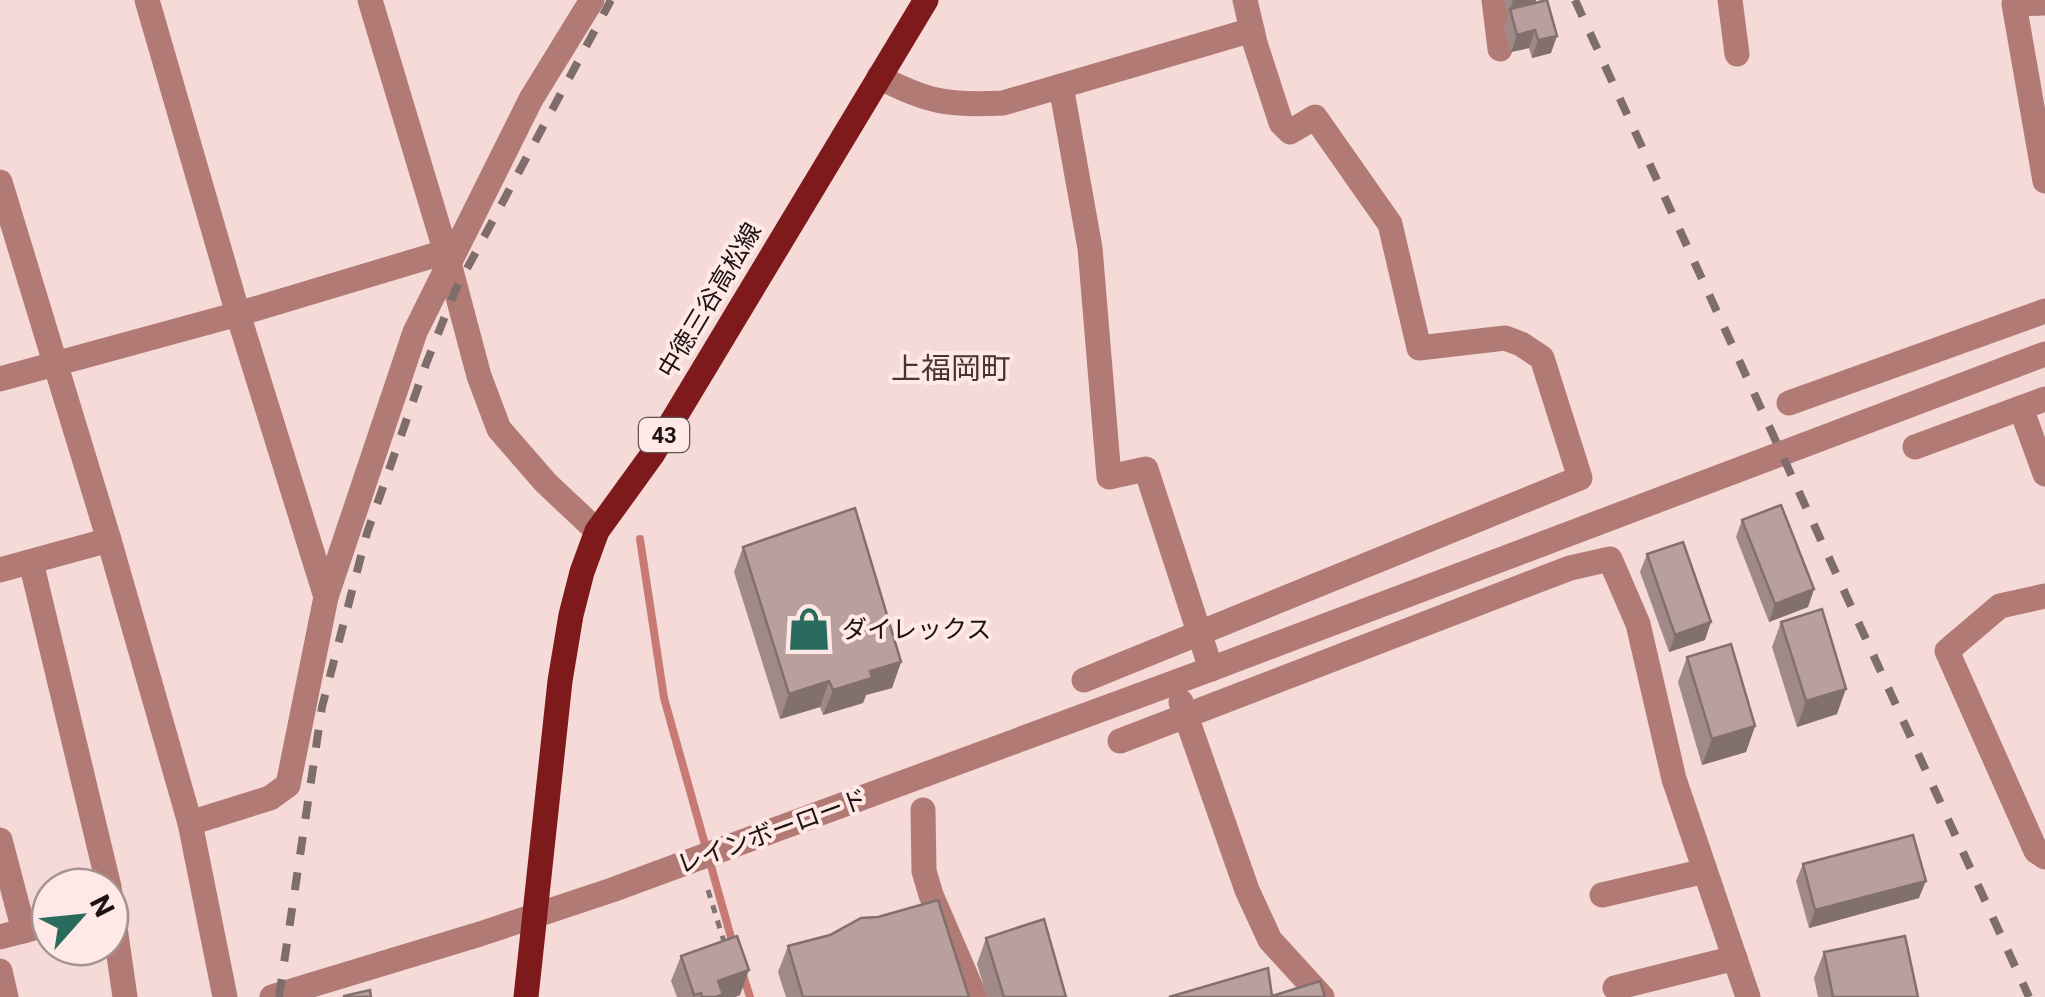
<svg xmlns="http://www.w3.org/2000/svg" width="2045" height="997" font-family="Roboto,'Noto Sans JP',sans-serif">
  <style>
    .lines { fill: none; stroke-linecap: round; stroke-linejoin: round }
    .stream { stroke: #c87973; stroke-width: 8 }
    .path { stroke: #847371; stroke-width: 5; stroke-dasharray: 8 8; stroke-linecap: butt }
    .minor { stroke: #b27a75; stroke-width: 25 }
    .major { stroke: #7e191c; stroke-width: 25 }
    .rail { stroke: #7e6d6b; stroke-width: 8; stroke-dasharray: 18 18; stroke-linecap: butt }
    .wall { fill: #9f8a87 }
    .shaded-wall { fill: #82706e }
    .building { fill: #b9a09d; stroke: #82706e; stroke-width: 2.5 }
    .labels { text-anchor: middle; stroke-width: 8; stroke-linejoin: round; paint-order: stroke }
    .shield { fill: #ffe9e6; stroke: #5f5251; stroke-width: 2.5 }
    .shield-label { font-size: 22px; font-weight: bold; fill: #1b1211 }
    .street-label { font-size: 25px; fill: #1b1211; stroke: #ffe9e6 }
    .poi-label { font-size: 25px; fill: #1b1211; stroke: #ffe9e6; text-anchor: start }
    .quarter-label { font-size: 30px; fill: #493433; stroke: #ffe9e6 }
  </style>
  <rect width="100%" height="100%" fill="#f5dad7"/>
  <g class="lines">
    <g class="stream">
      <polyline points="640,539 664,698 734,948"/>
      <polyline points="743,975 750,997"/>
    </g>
    <polyline class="path" points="708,890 725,945"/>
    <g class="minor">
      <polyline points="147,0 238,314 326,597"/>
      <polyline points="370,0 449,263 479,376 499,429 546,483 597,531"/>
      <polyline points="1494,0 1500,49"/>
      <polyline points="1730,0 1737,54"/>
      <polyline points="2045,3 2014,4 2045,181"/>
      <path d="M879,77C927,102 949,106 1003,103L1252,30"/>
      <polyline points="1061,86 1090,248 1109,477 1146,469 1211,669"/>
      <polyline points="0,182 109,540 190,823 225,997"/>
      <polyline points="0,379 238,314 445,252"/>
      <polyline points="1789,403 2045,311"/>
      <polyline points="2021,408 2045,474"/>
      <polyline points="1915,447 2045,399"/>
      <polyline points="31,562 109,887"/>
      <polyline points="0,570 109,540"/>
      <polyline points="2045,596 2000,606 1947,651 2036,851 2045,857"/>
      <polyline points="1084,680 1580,478 1542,358 1521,344 1505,338 1419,348 1390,224 1315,117 1290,132 1281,123 1255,43 1245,0"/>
      <polyline points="1181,702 1247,890 1270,940 1322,997"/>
      <polyline points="1120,741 1570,568 1610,559 1638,624 1674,779 1748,997"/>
      <polyline points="923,810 924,871 931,895 975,997"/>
      <polyline points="190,823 270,798 288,785 326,597 415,332 531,99 592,0"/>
      <polyline points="0,840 24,931"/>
      <polyline points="110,893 125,997"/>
      <polyline points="1602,895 1705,871"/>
      <polyline points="0,937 50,924"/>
      <polyline points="0,971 6,997"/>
      <polyline points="1615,988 1735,958"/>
      <polyline points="272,997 480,934 612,890 1211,669 2045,354"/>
    </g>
    <polyline class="major" points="526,997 560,681 571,615 582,572 597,531 652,455 926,0"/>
    <g class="rail">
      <polyline points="1575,0 2029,997"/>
      <polyline points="279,997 322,707 367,533 426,364 455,291 611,0"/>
    </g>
  </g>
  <g class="wall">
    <polygon points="1504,0 1536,0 1535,3 1551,53 1532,58 1529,48 1511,52 1504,27 1508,16"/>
    <polygon points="1742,520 1814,589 1808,607 1769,622 1736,537"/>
    <polygon points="743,547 901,662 892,688 866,695 863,703 823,715 820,707 780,719 734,572"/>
    <polygon points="1647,554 1705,640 1669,652 1640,572"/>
    <polygon points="1781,622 1837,714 1797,727 1772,647"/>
    <polygon points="1687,657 1755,726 1746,752 1702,765 1678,682"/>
    <polygon points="1803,864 1919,898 1809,928 1796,881"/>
    <polygon points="986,938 1066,997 987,997 977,964"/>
    <polygon points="788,946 969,997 786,997 778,972"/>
    <polygon points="1824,952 1918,997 1818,997 1814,978"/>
    <polygon points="681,956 740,995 735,997 677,997 671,981"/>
  </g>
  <g class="shaded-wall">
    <polygon points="1513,0 1536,0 1533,9 1510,9 1508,16"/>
    <polygon points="1535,30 1529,48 1511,52 1517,35"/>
    <polygon points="1557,36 1551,53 1532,58 1538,40"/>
    <polygon points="1814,589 1808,607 1769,622 1775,604"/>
    <polygon points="1711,622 1705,640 1669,652 1675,635"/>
    <polygon points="901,662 892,688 866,695 863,703 823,715 833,690 870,671"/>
    <polygon points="829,681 820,707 780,719 789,694"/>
    <polygon points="1846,689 1837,714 1797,727 1806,701"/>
    <polygon points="1755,726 1746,752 1702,765 1712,739"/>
    <polygon points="1926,881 1919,898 1809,928 1815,910"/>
    <polygon points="749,970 740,995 735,997 712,997 718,981"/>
  </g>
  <g class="building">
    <polygon points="1547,0 1557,36 1538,40 1535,30 1517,35 1510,9"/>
    <polygon points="1781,505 1814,589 1775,604 1742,520"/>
    <polygon points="855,508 901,662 870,671 872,678 833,690 829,681 789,694 743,547"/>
    <polygon points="1683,542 1711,622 1675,635 1647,554"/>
    <polygon points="1822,609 1846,689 1806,701 1781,622"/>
    <polygon points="1731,644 1755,726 1712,739 1687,657"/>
    <polygon points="1913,835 1926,881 1815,910 1803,864"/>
    <polygon points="938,900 969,997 803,997 788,946 830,935 861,918 878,917"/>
    <polygon points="1044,919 1066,997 1004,997 986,938"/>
    <polygon points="737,936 749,970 718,981 723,994 716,997 702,997 701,993 694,995 681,956"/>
    <polygon points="1905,936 1918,997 1833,997 1824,952"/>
    <polygon points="1268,968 1272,996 1320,981 1325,997 1169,997"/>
    <polygon points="370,990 371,997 344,997 344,996"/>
  </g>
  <defs>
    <g id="shop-bare" transform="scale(3.45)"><path d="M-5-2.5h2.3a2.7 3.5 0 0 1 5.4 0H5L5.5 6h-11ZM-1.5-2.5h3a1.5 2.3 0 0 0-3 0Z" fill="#296b5c" stroke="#ffe9e6" stroke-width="2.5" paint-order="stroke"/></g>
  </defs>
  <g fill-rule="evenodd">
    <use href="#shop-bare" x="809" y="629"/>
  </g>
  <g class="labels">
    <rect class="shield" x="639" y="418" width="50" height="34" rx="8"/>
    <g class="shield-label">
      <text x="664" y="443">43</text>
    </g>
    <g class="street-label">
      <text transform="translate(709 300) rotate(-59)" y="9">中徳三谷高松線</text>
      <text transform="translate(772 831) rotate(-20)" y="9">レインボーロード</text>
    </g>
    <g class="poi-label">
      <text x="842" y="638">ダイレックス</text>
    </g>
    <g class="quarter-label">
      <text x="951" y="379">上福岡町</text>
    </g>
  </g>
  <g transform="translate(80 917) rotate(63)"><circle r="48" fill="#ffe9e6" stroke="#a49391" stroke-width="2.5"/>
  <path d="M0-8L18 38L0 25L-18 38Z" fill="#296b5c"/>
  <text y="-15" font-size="28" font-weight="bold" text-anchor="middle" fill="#1b1211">N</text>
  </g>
</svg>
